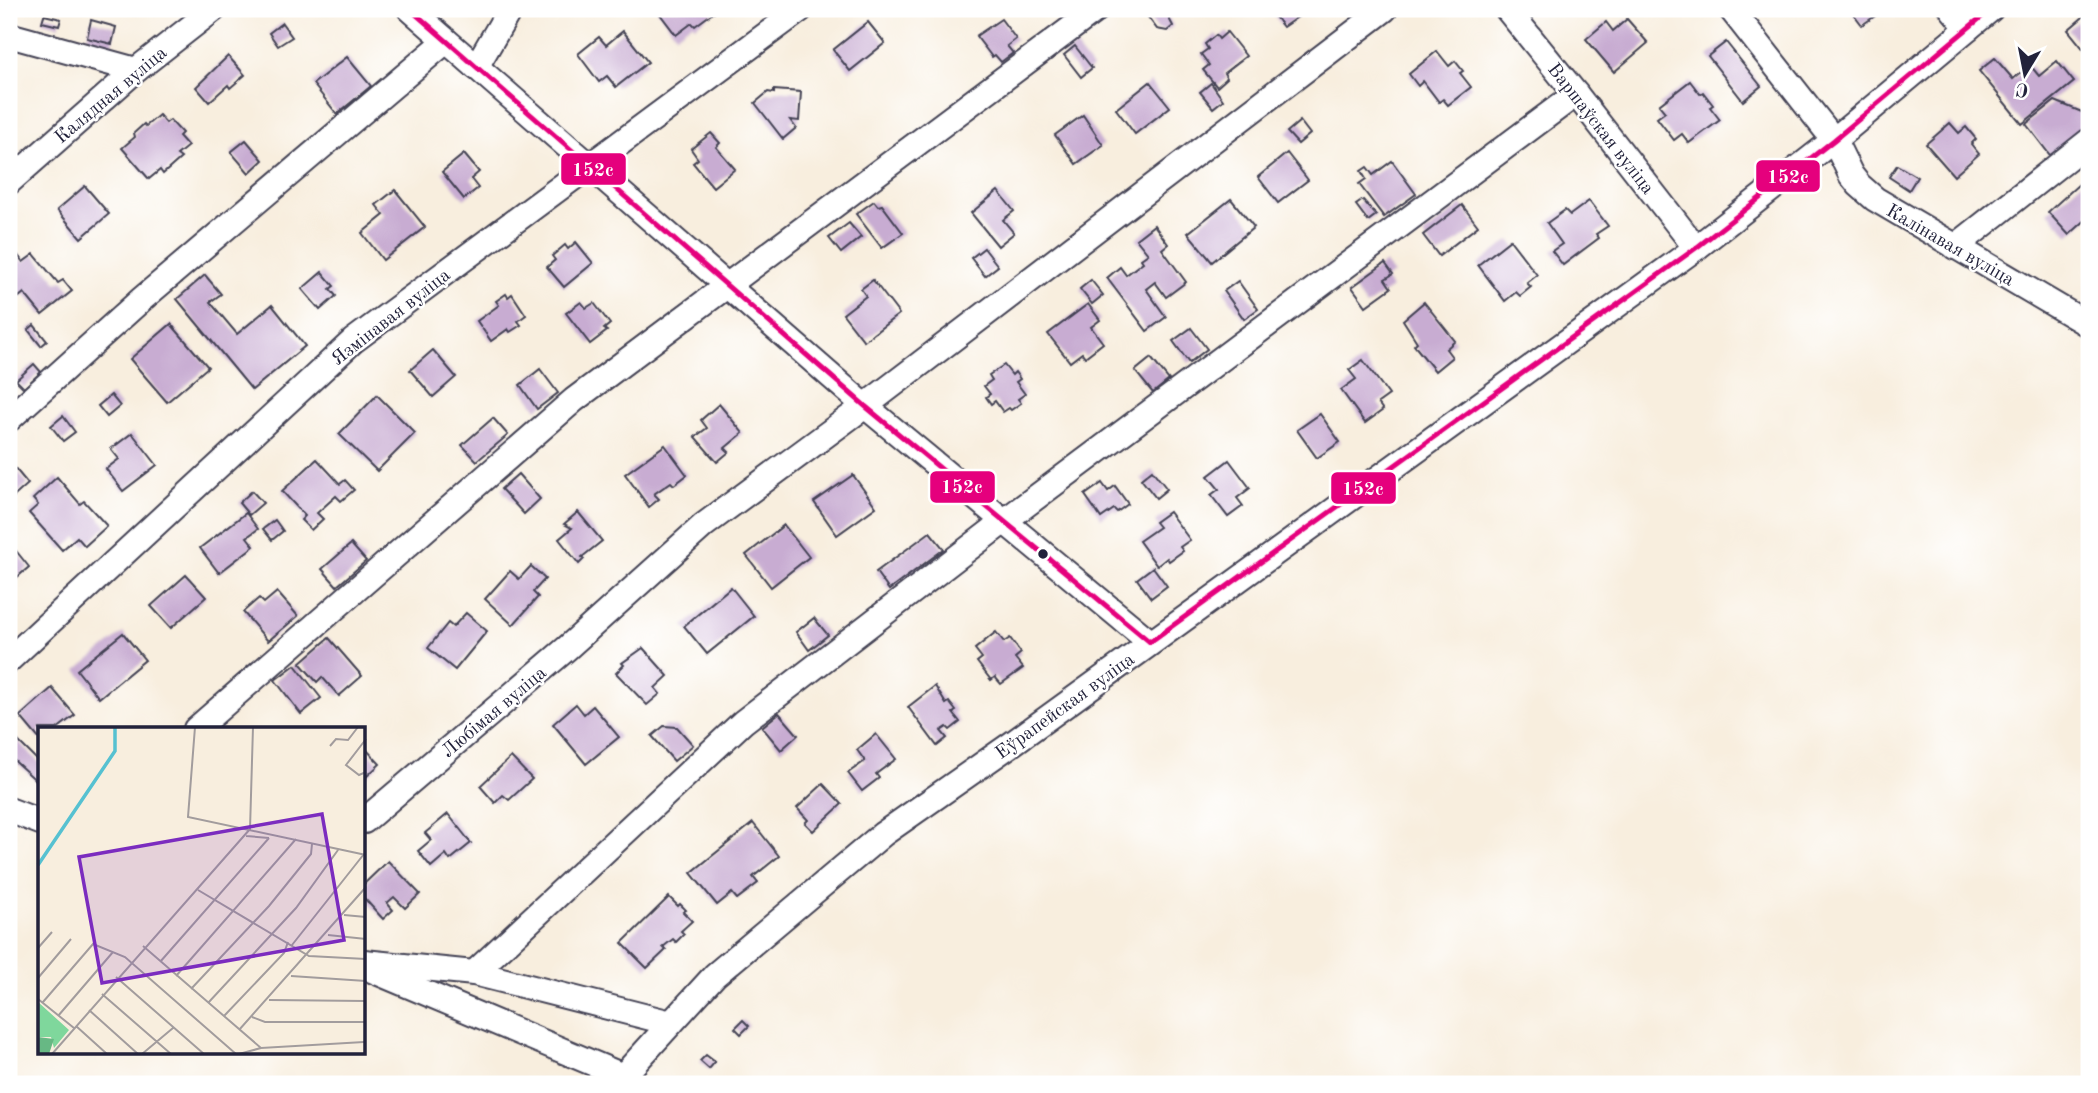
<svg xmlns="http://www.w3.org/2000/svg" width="2098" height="1093" font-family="'Old Standard TT',serif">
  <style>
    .building { fill: #c8acd2 }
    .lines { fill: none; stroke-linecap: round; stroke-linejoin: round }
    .minor-casing { stroke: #424153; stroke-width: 28 }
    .minor { stroke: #fff; stroke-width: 24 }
    .bus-1-casing { stroke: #fff; stroke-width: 10 }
    .bus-1 { stroke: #e5007d; stroke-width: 5 }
    .bus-dot { fill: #22223b; stroke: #fff; stroke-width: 2.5 }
    .labels { text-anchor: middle; stroke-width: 5; stroke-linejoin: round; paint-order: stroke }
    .street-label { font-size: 19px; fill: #22223b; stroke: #fff }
    .inset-river { fill: none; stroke: #56c1d1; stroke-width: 3.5 }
    .inset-road { fill: none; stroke: #a29c9d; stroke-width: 2 }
    .view { fill: #7b2cbf; fill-opacity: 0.15; stroke: #7b2cbf; stroke-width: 3.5 }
    .inset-edge { fill: none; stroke: #22223b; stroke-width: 3.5 }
    .line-badge { stroke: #fff; stroke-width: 2.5 }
    .badge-label { font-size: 19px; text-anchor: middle; font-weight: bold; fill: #fff }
  </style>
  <rect width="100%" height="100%" fill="#fff"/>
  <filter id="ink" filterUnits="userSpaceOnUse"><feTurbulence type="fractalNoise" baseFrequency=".0143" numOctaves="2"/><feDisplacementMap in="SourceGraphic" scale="14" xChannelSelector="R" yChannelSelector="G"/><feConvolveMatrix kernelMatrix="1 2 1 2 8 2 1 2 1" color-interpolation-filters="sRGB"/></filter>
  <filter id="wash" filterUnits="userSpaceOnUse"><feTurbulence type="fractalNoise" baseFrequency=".00686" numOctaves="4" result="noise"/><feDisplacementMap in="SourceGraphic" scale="28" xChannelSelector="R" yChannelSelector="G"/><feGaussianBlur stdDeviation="1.57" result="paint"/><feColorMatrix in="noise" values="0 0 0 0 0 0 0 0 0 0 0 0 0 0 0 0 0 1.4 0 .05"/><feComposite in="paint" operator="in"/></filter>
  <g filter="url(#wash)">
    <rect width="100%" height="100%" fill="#f8eede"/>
    <g id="blocks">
      <g class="building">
        <polygon points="659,9 718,9 695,26 692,23 676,35 657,10"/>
        <polygon points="1142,9 1164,9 1173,26 1167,31 1157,29"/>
        <polygon points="1269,9 1294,9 1299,16 1283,27"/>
        <polygon points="1850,9 1870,9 1875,16 1862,25"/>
        <polygon points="2089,12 2089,56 2068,30"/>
        <polygon points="44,15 61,19 59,26 42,22"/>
        <polygon points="1001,19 1016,39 1007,46 1013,53 1001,62 995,55 992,57 976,36"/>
        <polygon points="1627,19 1648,43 1614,72 1586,39 1606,22 1613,31"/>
        <polygon points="91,20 116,27 112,44 87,38"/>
        <polygon points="868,22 885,43 850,71 833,50"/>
        <polygon points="282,23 292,37 278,46 269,33"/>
        <polygon points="623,31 648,62 616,87 607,76 599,82 578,54 599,37 606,45"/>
        <polygon points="1227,32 1246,56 1224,73 1227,78 1217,87 1203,70 1209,65 1201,54 1208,49 1205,44 1216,35 1219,39"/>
        <polygon points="1726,42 1761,86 1743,101 1708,56"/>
        <polygon points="1075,46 1092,68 1081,77 1064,55"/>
        <polygon points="1437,51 1449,66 1455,61 1463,71 1460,73 1471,87 1448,105 1443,99 1439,102 1423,81 1418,86 1409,74"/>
        <polygon points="228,56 245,75 230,88 228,85 209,102 196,87"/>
        <polygon points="347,57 371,86 337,114 313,84"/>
        <polygon points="1995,58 2013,79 2030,65 2039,76 2057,61 2074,82 2022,124 1979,71"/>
        <polygon points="1690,81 1700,94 1703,92 1713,105 1710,107 1720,120 1689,143 1682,134 1674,140 1657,118 1665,112 1659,105"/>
        <polygon points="1150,82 1170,107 1135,134 1116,109"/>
        <polygon points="1211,83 1223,100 1213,108 1200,92"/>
        <polygon points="774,90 801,92 799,121 790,120 796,128 783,139 755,103 768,92 774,93"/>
        <polygon points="2055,101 2089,115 2089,130 2053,159 2026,124"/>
        <polygon points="159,115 166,123 170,120 182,133 179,136 188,146 177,155 181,158 163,174 160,170 149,179 122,148 135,137 134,133 144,124 146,126"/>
        <polygon points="1083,115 1103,145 1076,164 1055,135"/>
        <polygon points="1300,121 1310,134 1298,144 1287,132"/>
        <polygon points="1950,123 1959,133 1966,127 1976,139 1971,144 1979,154 1954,176 1926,144"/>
        <polygon points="711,133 720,143 716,147 735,169 713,187 693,163 698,159 691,149"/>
        <polygon points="246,140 263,160 249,173 231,152"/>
        <polygon points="1287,153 1308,180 1278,203 1258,177"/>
        <polygon points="464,154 479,172 471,179 478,188 464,199 442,172"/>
        <polygon points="1392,161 1416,194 1384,217 1359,184 1366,179 1361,171 1367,167 1373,175"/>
        <polygon points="1897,165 1917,177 1909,190 1889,177"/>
        <polygon points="2089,175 2089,217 2069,235 2048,212"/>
        <polygon points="85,186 109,214 81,238 57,210"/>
        <polygon points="395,190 425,227 383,260 362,233 384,215 376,205"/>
        <polygon points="998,191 1014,211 1003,220 1014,233 998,246 971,213"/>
        <polygon points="1231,199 1254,227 1212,262 1188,233"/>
        <polygon points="1363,200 1376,215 1368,221 1356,205"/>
        <polygon points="874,201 878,206 882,205 903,233 882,248 856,214"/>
        <polygon points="1589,201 1608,226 1596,234 1599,238 1563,265 1552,251 1562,244 1547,223 1565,210 1570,215"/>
        <polygon points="1462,205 1478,226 1439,256 1423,235"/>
        <polygon points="849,223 861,237 841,253 829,238"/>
        <polygon points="1154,225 1168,244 1162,249 1186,282 1166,297 1155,282 1146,289 1166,317 1147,331 1107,278 1120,267 1126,275 1143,262 1141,259 1148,254 1136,239"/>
        <polygon points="1510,240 1537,275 1527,283 1531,287 1520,296 1516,292 1505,301 1478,265"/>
        <polygon points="576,242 593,263 564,287 547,267 555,260 552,256 565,245 568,249"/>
        <polygon points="984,248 998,266 985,276 971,258"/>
        <polygon points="17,254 23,262 34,254 58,283 63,280 72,291 42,315 24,293 19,297 9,284 9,260"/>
        <polygon points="1385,263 1393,274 1385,279 1391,288 1366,306 1352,287"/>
        <polygon points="322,272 334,286 330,289 336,296 320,310 302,289"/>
        <polygon points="205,275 221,294 210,302 237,334 272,305 305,346 252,390 177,299"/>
        <polygon points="873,280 899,314 864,341 843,314 866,296 861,289"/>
        <polygon points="1091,280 1103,295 1092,304 1080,289"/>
        <polygon points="1238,281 1258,309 1244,319 1224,291"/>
        <polygon points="506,294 508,297 512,294 526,315 518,321 521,325 510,332 508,329 491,341 477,321 499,305 496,301"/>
        <polygon points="581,302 586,308 594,303 610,324 604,329 607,331 590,344 566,313"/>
        <polygon points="1424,302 1455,341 1446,349 1452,357 1435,371 1414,345 1417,342 1403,320"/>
        <polygon points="1088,304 1100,320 1091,327 1103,343 1085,357 1082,353 1070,362 1048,334"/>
        <polygon points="171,324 208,367 167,402 130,359"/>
        <polygon points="34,325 47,341 41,346 28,330"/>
        <polygon points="1191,328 1207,349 1189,363 1173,341"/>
        <polygon points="433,350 456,377 433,397 410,370"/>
        <polygon points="1151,358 1169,380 1153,393 1135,371"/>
        <polygon points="1363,360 1389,395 1378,403 1383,410 1365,423 1341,390 1356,379 1349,370"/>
        <polygon points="34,364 41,372 24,388 16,380"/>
        <polygon points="1004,365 1012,375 1015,372 1020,379 1016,382 1025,394 1018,399 1021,403 1011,410 1009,408 1003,412 995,401 991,404 986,397 990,394 984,386 992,380 989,375"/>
        <polygon points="540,369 558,393 537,409 520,385"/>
        <polygon points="111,395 120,406 107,417 98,406"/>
        <polygon points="377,395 415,433 377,471 339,434"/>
        <polygon points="719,404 743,433 725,448 729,452 717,462 695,437 707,428 701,420"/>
        <polygon points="1320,414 1340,442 1317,458 1297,430"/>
        <polygon points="63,416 75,432 63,441 51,426"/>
        <polygon points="493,418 508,435 477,461 462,445"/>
        <polygon points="132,433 157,465 123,491 106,469 119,459 111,449"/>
        <polygon points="665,445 687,475 674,485 671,482 654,494 659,499 649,507 625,474"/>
        <polygon points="317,459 340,484 345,480 354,490 341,501 336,496 317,513 323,519 311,530 301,520 305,516 282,491"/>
        <polygon points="1229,460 1250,488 1237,498 1243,506 1228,517 1211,495 1219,489 1208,476"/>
        <polygon points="9,461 28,484 9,501"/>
        <polygon points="1152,470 1167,489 1156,498 1141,479"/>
        <polygon points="518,474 540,499 524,514 501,489"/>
        <polygon points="853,475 876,507 837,535 814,502"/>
        <polygon points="57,477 80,504 84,501 107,526 85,546 77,537 62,550 29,513 38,505 33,499"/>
        <polygon points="1102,483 1108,491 1115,486 1128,504 1117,512 1114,509 1101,518 1085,495"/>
        <polygon points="252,491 263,503 249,515 239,503"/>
        <polygon points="578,512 602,541 582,557 584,559 579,564 559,539 572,528 564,524"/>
        <polygon points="1169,512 1190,540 1180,547 1183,551 1169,561 1167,558 1157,566 1139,541 1159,527 1155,522"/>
        <polygon points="246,513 258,529 247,537 254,546 219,573 200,548"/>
        <polygon points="275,520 283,531 272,540 263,529"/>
        <polygon points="784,525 809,557 771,587 746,555"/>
        <polygon points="930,532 944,549 889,590 876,572"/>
        <polygon points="9,542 29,567 9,584"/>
        <polygon points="351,544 366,561 337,586 322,569"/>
        <polygon points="531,566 545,579 533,592 538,597 513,625 485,599 510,571 519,579"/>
        <polygon points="1153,567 1167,586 1151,598 1137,579"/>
        <polygon points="186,575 206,597 171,628 151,606"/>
        <polygon points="731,587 754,616 707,654 684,626"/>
        <polygon points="277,592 298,616 268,641 243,612 259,598 264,603"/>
        <polygon points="466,613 487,631 455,670 428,648 448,623 453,627"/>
        <polygon points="814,618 828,635 809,650 796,632"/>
        <polygon points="996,632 1004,642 1010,638 1021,653 1015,658 1023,668 1001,684 995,677 991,680 977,662 982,658 975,649"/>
        <polygon points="123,633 145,660 99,698 77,670"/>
        <polygon points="329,638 362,676 339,696 322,677 317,682 300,663"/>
        <polygon points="643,648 668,676 655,688 660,694 647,705 616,673 624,665 622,663"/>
        <polygon points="295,665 321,698 301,714 275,680"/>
        <polygon points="935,686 946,704 949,702 956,711 953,713 960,722 950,730 947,727 941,731 947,738 937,746 908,707"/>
        <polygon points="52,688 75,715 57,729 40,729 40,740 20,716"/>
        <polygon points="576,704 584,714 593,706 619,737 586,764 553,724"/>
        <polygon points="779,713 798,735 781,750 762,727"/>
        <polygon points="664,726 677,727 693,745 674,761 652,736"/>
        <polygon points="9,732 40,763 40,784 9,756"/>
        <polygon points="876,734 896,759 876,774 879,778 862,791 848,773 865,761 857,750"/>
        <polygon points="364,747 380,764 367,776 364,773"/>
        <polygon points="511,757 532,779 509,800 503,795 495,803 480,786"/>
        <polygon points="823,784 842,804 813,831 805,823 808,820 797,808"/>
        <polygon points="448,814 471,843 450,860 446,854 431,867 418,851 431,840 425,833"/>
        <polygon points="753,823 779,856 753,877 758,883 737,899 732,893 717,905 691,873"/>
        <polygon points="388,861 420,894 405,908 394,897 387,903 393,910 383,919 364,898 364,884"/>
        <polygon points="669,897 678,906 680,904 686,910 683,912 692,921 681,931 684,934 676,942 673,939 663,947 666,950 647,968 622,943"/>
        <polygon points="743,1020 749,1026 741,1034 735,1028"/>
        <polygon points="706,1055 715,1062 709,1069 700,1061"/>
      </g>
    </g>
  </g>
  <g filter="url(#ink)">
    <use href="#blocks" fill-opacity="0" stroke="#424153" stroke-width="2"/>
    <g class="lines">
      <g class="minor-casing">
        <g id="minor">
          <polyline points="410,9 865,406 1150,642"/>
          <polyline points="1507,9 1576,94 1696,248"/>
          <polyline points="1731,9 1834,140 1851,175 1859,185 1875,199 2089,325"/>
          <polyline points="1952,9 1968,28"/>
          <polyline points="9,35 136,70"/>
          <polyline points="476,67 510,9"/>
          <polyline points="9,182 136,70 214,9"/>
          <polyline points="1955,247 2089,141"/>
          <polyline points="9,419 142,299 446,41"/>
          <polyline points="9,660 353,341 801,9"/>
          <polyline points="196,729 574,400 1097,9"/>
          <polyline points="9,810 40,822"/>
          <polyline points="364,821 566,649 704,525 865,406 1385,9"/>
          <polyline points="364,962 474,973 671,1023"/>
          <polyline points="374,971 623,1076 636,1084"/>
          <polyline points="474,973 743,722 1003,522 1576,94"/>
          <polyline points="621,1084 623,1076 715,975 883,834 1013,743 1696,248 1834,140 1991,9"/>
        </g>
      </g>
      <use href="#minor" class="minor"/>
      <g class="bus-1-casing">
        <g id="bus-1">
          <polyline points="410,9 865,406 1150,642"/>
          <polyline points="1150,642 1696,248 1834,140 1991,9"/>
        </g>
      </g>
      <use href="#bus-1" class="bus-1"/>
    </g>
  </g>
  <circle class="bus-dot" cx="1043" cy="554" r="6"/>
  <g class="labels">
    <g class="street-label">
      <text transform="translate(110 94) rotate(-40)" y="7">Калядная вуліца</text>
      <text transform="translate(1602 128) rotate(52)" y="7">Варшаўская вуліца</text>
      <text transform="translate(1951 244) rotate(30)" y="7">Калінавая вуліца</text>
      <text transform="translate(390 316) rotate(-38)" y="7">Язмінавая вуліца</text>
      <text transform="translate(1064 705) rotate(-36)" y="7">Еўрапейская вуліца</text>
      <text transform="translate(493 711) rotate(-40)" y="7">Любімая вуліца</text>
    </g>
  </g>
  <g transform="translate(38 727)">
    <rect width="327" height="327" fill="#f8eede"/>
    <path d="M0,275L31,303L16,321L13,310H0Z" fill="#7fd79c"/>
    <path d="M0,310L16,312L11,327H0Z" fill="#67b884"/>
    <path class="inset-river" d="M0,138L77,24V0"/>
    <path class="inset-road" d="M157,0L150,90L328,128M328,12L308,38L321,48L328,45M292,19L298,12L310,13L320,0M208,109L231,111M160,163L271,229L328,232M306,188L328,190M290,208L328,212M254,218L326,127M105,219L223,321L326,315M0,221L14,205M122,235L231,111M138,249L258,112M253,249L328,254M78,250L166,327M0,251L33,212M153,262L231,179L273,127L274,117M64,267L133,327M0,272L36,301M231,273L328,274M5,275L55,217L87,230L198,327M170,276L258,181L300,123M51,283L100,327M20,289L75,225M186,289L246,226L250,215M214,290L227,295H328M38,299L69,327M201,303L328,160M14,327L212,102L215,0M104,327L135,301M201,327L223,321"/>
    <path class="view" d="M284,87L306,213L64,256L41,130Z"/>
    <rect width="327" height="327" class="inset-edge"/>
  </g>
  <g class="line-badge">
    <rect x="560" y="152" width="67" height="34" rx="7" fill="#e5007d"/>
    <rect x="1755" y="159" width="66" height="34" rx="7" fill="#e5007d"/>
    <rect x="929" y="470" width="67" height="34" rx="7" fill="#e5007d"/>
    <rect x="1330" y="471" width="67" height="34" rx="7" fill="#e5007d"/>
  </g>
  <g class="badge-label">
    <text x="593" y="176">152с</text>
    <text x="1788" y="183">152с</text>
    <text x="962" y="493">152с</text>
    <text x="1363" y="495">152с</text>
  </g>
  <rect width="2098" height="1093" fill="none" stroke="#fff" stroke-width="35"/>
  <g transform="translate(2025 74) rotate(190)" stroke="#ffffff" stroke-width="5" paint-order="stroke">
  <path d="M0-5L12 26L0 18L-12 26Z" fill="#22223b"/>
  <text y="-10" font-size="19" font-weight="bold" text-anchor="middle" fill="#22223b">С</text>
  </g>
</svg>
